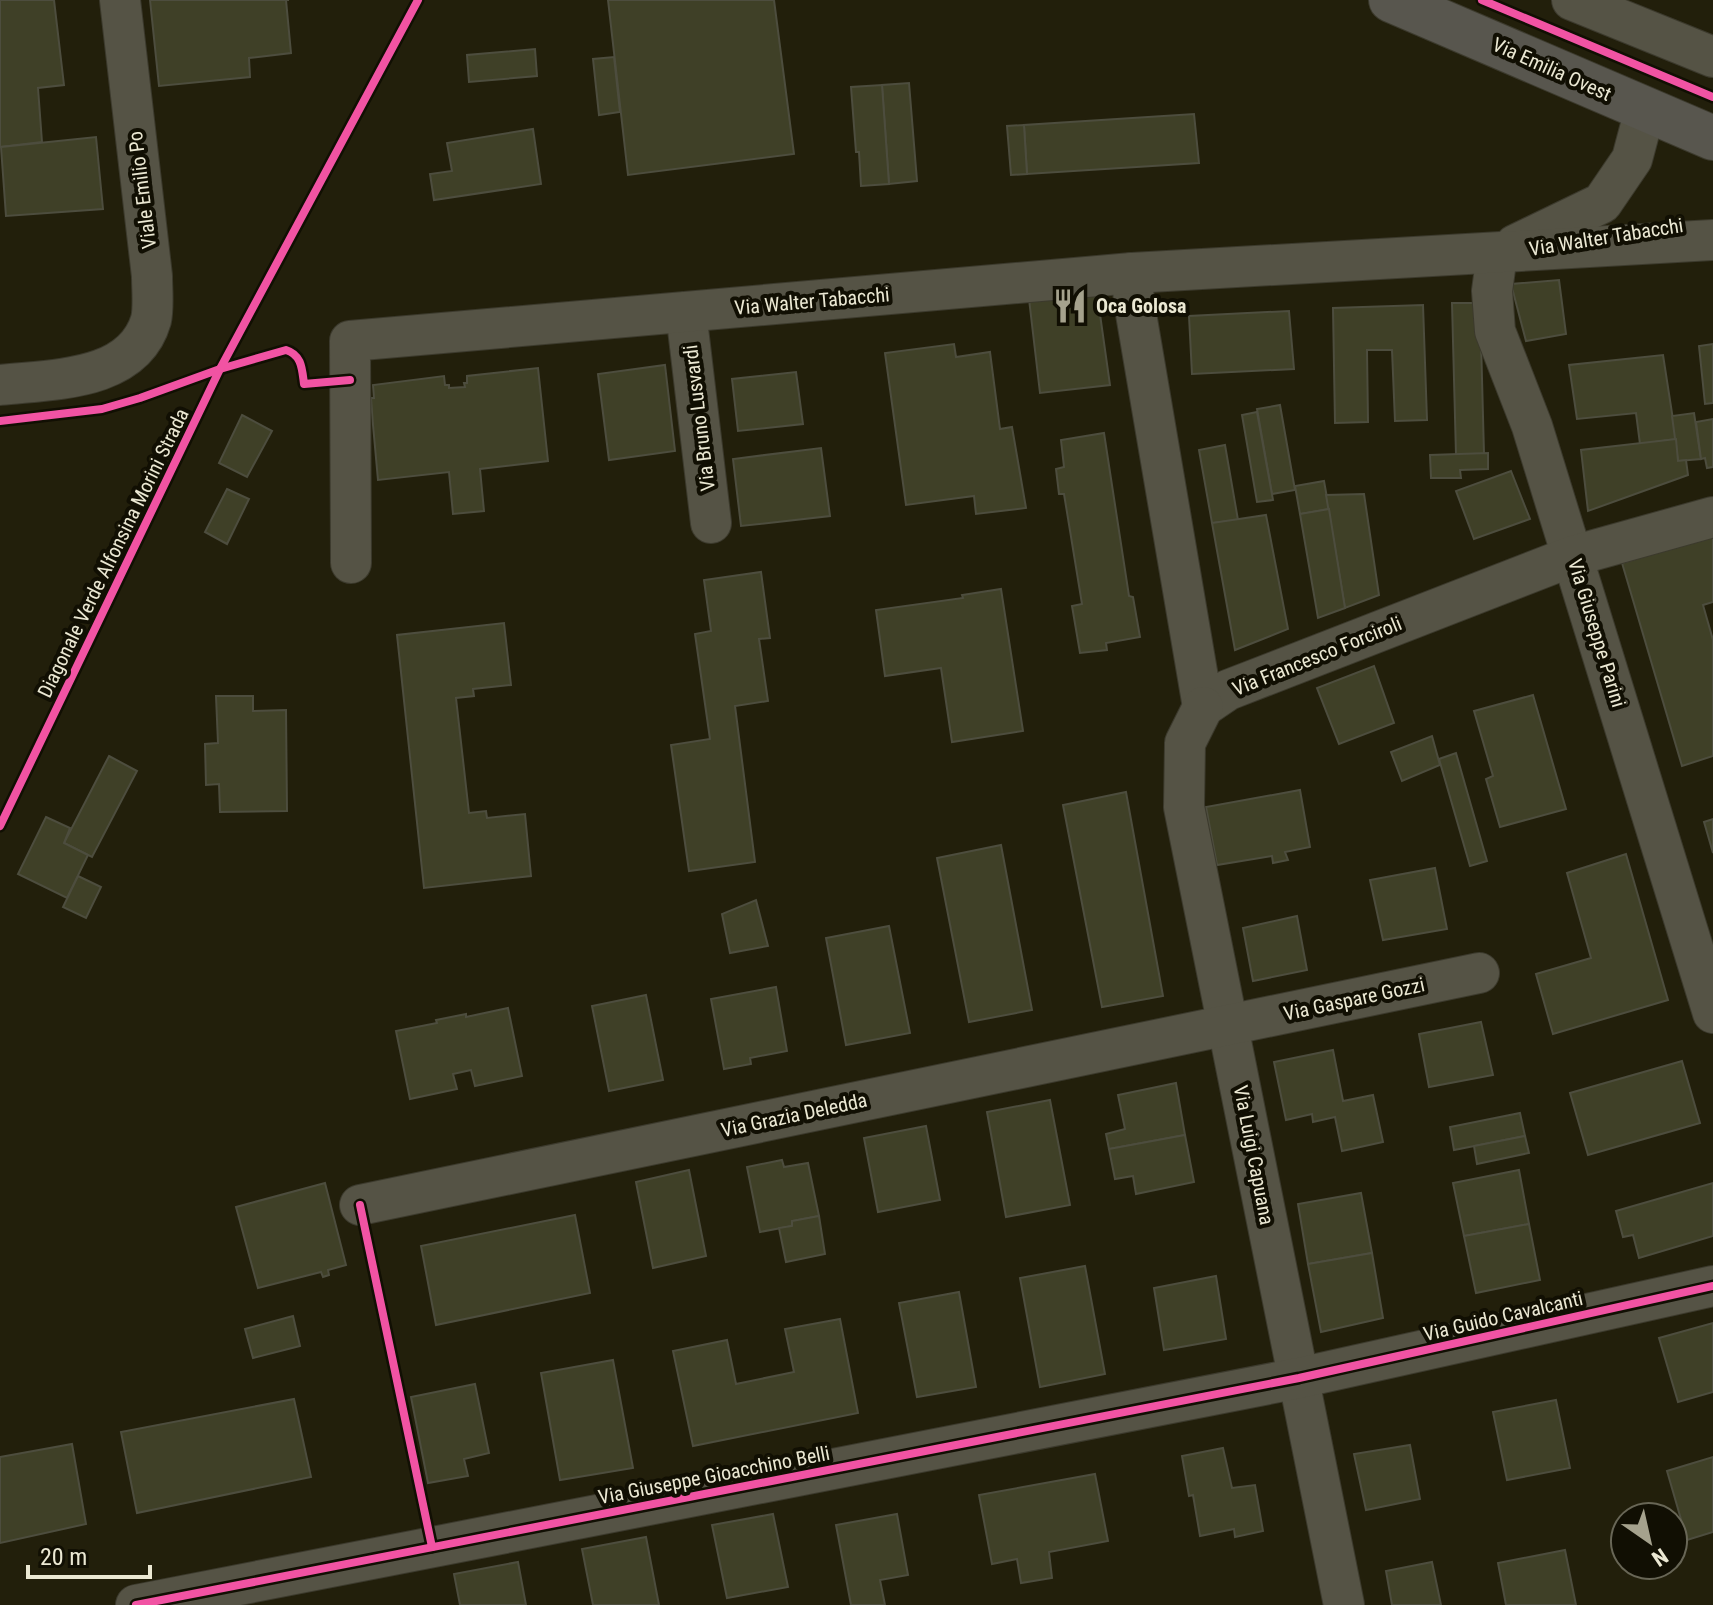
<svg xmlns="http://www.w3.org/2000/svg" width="1713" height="1605" font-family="'Roboto Condensed',sans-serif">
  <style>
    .building { fill: #3f4027; stroke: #4d4d3e; stroke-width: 2 }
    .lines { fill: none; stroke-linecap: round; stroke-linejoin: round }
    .minor-casing { stroke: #3c3a2d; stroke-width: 42 }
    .major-casing { stroke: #3c3a2d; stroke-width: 46 }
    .minor { stroke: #555345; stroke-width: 40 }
    .major { stroke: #58564e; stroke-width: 44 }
    .cycleway-casing { stroke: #110f03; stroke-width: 13 }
    .cycleway { stroke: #f153a3; stroke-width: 8 }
    .labels { text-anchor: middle; stroke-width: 8; stroke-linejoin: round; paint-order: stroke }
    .street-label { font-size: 20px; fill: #ebe8d3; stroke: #110f03 }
    .poi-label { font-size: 20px; font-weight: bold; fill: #ebe8d3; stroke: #110f03; text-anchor: start }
  </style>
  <rect width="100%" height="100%" fill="#221f0b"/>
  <g class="building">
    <polygon points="0,0 54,0 64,85 38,88 42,142 0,147"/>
    <polygon points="150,0 289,0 286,0 291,53 249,58 250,77 159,86"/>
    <polygon points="608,0 774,0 794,154 628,175"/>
    <polygon points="535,49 537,76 469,82 467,55"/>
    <polygon points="614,57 620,112 599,115 593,59"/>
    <polygon points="909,83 917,181 889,184 882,85"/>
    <polygon points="882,85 889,184 861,186 859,152 856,152 851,87"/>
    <polygon points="1194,114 1199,163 1027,174 1024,125"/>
    <polygon points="1024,125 1027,174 1011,175 1007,126"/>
    <polygon points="533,129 541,184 434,200 430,174 452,171 447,143"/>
    <polygon points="96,137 103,209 6,216 1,147"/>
    <polygon points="1559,280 1566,334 1526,341 1511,284"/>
    <polygon points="1097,293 1110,385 1040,393 1029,299"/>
    <polygon points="1452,303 1480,303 1484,454 1456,455"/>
    <polygon points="1423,305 1427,420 1395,421 1392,350 1367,350 1368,422 1335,423 1333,308"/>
    <polygon points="1289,311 1294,369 1192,374 1189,316"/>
    <polygon points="954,344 956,357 990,352 1000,429 1012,427 1026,508 976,514 974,496 906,505 885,353"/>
    <polygon points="1713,344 1713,403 1705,404 1699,346"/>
    <polygon points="1663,355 1676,439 1640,444 1636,413 1577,419 1569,365"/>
    <polygon points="665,365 675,451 609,460 598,374"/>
    <polygon points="538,368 548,461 480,469 484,511 453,514 449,472 378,480 373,425 371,398 374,398 373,385 444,376 445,385 449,385 449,388 465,387 464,383 467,383 467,376"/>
    <polygon points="796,372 803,424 738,431 732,379"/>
    <polygon points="1280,405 1295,490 1272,494 1257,409"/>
    <polygon points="1257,412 1273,500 1257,502 1242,415"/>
    <polygon points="1694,413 1701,459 1678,461 1672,416"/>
    <polygon points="242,415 272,431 247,477 219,463"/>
    <polygon points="1713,419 1713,467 1707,468 1705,458 1701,459 1696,422"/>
    <polygon points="1104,433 1129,596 1133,597 1140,637 1106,643 1107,650 1080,653 1072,606 1082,604 1064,494 1059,494 1056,469 1064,467 1061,440"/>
    <polygon points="1676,439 1678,461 1686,460 1688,475 1588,511 1581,450"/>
    <polygon points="1225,445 1238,520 1212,523 1199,450"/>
    <polygon points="821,448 830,516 741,526 733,459"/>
    <polygon points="1488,453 1488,469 1460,470 1461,478 1431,478 1430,455"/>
    <polygon points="1511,471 1530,519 1474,539 1456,491"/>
    <polygon points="1324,481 1329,509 1300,514 1295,486"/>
    <polygon points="227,489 249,499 227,544 205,532"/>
    <polygon points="1364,494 1379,595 1345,608 1326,495"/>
    <polygon points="1329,509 1345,608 1318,618 1300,514"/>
    <polygon points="1266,515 1288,629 1235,650 1212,523"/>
    <polygon points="1713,535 1713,602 1703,605 1713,640 1713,756 1682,766 1622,563"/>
    <polygon points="761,572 770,638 759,639 768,701 735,706 755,862 689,871 671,745 710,739 695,634 711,631 704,580"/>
    <polygon points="1001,589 1023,731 952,742 941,668 885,676 876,610 963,598 962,595"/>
    <polygon points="504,623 511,685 473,689 474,696 456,698 469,813 486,811 487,818 525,814 531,876 424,888 397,635"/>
    <polygon points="1374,666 1394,723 1339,744 1317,688"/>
    <polygon points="1533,695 1566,809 1500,827 1486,779 1493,776 1474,711"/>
    <polygon points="216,696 253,696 253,711 286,710 287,811 220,812 219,784 206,785 205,744 218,743"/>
    <polygon points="1432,736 1440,765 1402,781 1391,752"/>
    <polygon points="1456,753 1487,861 1470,866 1439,759"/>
    <polygon points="109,756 137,771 92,857 64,843"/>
    <polygon points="1300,790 1310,847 1285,852 1288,860 1273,863 1272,856 1217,865 1206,807"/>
    <polygon points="1126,792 1163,996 1102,1007 1063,805"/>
    <polygon points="46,817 70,828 64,843 88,855 67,898 18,874"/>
    <polygon points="1713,819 1713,853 1704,822"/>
    <polygon points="1001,845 1032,1010 969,1022 937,858"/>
    <polygon points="1626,854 1668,1000 1553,1034 1536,974 1591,958 1567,873"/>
    <polygon points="1435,868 1447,929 1383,940 1370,880"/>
    <polygon points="78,876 101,887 86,918 63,907"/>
    <polygon points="756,900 768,946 730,953 722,914"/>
    <polygon points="1297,916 1307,970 1253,981 1243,928"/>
    <polygon points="889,926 910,1033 846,1045 826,938"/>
    <polygon points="776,987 787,1051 750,1058 751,1064 724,1069 711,999"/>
    <polygon points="646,995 663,1080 609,1091 592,1006"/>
    <polygon points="508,1008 522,1076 475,1086 471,1070 453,1074 457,1089 410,1099 396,1031 437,1023 436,1020 466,1014 466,1017"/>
    <polygon points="1481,1022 1493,1075 1429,1087 1419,1034"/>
    <polygon points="1333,1050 1343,1101 1373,1095 1383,1142 1342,1151 1335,1117 1313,1122 1312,1114 1286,1120 1274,1062"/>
    <polygon points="1682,1061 1700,1123 1588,1155 1570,1093"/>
    <polygon points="1176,1083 1185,1135 1109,1149 1106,1134 1125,1129 1118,1095"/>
    <polygon points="1050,1100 1070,1205 1006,1217 987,1112"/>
    <polygon points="1520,1113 1525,1136 1454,1150 1450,1127"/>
    <polygon points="926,1126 940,1200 878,1212 864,1138"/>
    <polygon points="1185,1135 1194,1182 1136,1194 1133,1176 1115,1179 1109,1149"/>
    <polygon points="1525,1136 1529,1153 1477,1164 1474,1146"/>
    <polygon points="782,1160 784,1167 808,1163 819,1216 792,1221 792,1226 760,1232 747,1167"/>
    <polygon points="689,1170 706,1256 653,1268 636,1182"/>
    <polygon points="1519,1170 1529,1224 1464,1236 1453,1183"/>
    <polygon points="325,1183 346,1265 328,1270 329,1275 323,1277 321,1272 258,1288 236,1207"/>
    <polygon points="1713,1183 1713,1236 1639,1258 1633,1235 1623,1237 1616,1211"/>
    <polygon points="1361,1193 1372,1253 1308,1264 1298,1204"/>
    <polygon points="575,1215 590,1293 436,1325 421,1246"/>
    <polygon points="819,1216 825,1254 786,1262 779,1228 792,1226 792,1221"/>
    <polygon points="1529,1224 1540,1280 1476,1293 1464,1236"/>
    <polygon points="1372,1253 1383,1318 1321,1332 1308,1264"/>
    <polygon points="1085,1266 1105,1374 1040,1387 1020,1278"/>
    <polygon points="1216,1276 1226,1339 1164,1350 1154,1288"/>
    <polygon points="959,1292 976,1387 917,1397 899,1303"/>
    <polygon points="293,1316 300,1346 253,1358 245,1329"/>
    <polygon points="840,1319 858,1413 693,1446 673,1351 727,1340 736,1384 794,1372 785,1329"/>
    <polygon points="1713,1323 1713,1392 1678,1402 1659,1338"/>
    <polygon points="613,1360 633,1468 560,1480 541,1373"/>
    <polygon points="475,1384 489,1453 464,1459 468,1476 428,1483 411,1397"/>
    <polygon points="294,1399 311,1477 137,1513 121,1432"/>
    <polygon points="1556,1400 1570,1468 1507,1480 1493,1412"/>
    <polygon points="72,1444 86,1524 0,1543 0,1457"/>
    <polygon points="1410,1445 1420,1499 1366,1510 1354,1454"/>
    <polygon points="1223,1448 1232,1488 1255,1485 1263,1531 1235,1537 1234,1529 1200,1536 1193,1495 1189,1496 1182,1456"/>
    <polygon points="1713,1457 1713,1532 1687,1540 1667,1471"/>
    <polygon points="1095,1474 1108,1541 1049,1552 1052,1578 1021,1583 1017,1559 992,1564 979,1495"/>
    <polygon points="773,1514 788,1587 727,1598 712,1525"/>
    <polygon points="897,1514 908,1575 880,1580 885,1605 851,1605 836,1525"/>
    <polygon points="646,1537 659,1605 593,1605 582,1549"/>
    <polygon points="1565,1550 1576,1605 1506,1605 1498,1563"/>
    <polygon points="518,1562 526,1605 460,1605 454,1574"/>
    <polygon points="1432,1562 1441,1605 1392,1605 1386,1571"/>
  </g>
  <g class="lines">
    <g class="minor-casing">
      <g id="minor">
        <polyline points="1572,0 1713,57"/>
        <polyline points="1515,245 1602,203 1632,159 1645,110"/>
        <polyline points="1497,254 1492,291 1495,331 1532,426 1713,1013"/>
        <polyline points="1132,273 1134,302 1203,707 1228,690 1573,556 1713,517"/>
        <polyline points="686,312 711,523"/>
        <path d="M0,385C52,379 133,382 151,320C154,307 152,290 152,276L120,0"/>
        <polyline points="351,563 350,341 1132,273 1713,240"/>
        <polyline points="1203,707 1185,743 1184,807 1344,1605"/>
        <polyline points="360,1205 1479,973"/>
        <polyline points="136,1605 1299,1378 1713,1286"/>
      </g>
    </g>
    <g class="major-casing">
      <polyline id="major" points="1391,0 1713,138"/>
    </g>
    <use href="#minor" class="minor"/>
    <use href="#major" class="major"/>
    <g class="cycleway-casing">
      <g id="cycleway">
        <polyline points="1482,0 1713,97"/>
        <path d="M0,421L102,409L140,398L220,369L286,350C302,355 302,369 304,384L350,380"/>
        <polyline points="0,826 220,369 418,0"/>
        <polyline points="360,1205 432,1547"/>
        <polyline points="136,1605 1299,1378 1713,1286"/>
      </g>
    </g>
    <use href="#cycleway" class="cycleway"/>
  </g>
  <defs>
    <g id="restaurant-bare" transform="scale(2.76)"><path d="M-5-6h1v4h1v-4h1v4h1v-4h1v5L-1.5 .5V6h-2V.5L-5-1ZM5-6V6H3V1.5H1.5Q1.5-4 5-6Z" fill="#a5a28d" stroke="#110f03" stroke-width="2.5" paint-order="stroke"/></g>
  </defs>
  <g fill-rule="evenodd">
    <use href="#restaurant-bare" x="1070" y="306"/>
  </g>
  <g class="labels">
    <g class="street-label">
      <text transform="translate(1552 69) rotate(24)" y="7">Via Emilia Ovest</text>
      <text transform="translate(142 190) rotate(-97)" y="7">Viale Emilio Po</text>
      <text transform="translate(1606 237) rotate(-9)" y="7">Via Walter Tabacchi</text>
      <text transform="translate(812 301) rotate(-5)" y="7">Via Walter Tabacchi</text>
      <text transform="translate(699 418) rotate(-97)" y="7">Via Bruno Lusvardi</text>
      <text transform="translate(113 553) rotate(-64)" y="7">Diagonale Verde Alfonsina Morini Strada</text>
      <text transform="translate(1597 633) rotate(73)" y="7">Via Giuseppe Parini</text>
      <text transform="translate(1317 656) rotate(-22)" y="7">Via Francesco Forciroli</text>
      <text transform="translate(1354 999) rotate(-12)" y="7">Via Gaspare Gozzi</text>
      <text transform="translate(794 1115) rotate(-12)" y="7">Via Grazia Deledda</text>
      <text transform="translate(1254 1155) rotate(79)" y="7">Via Luigi Capuana</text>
      <text transform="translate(1503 1316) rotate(-13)" y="7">Via Guido Cavalcanti</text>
      <text transform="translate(714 1475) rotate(-11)" y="7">Via Giuseppe Gioacchino Belli</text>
    </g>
    <g class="poi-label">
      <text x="1096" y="313">Oca Golosa</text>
    </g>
  </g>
  <g transform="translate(1649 1541) rotate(146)"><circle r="38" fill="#110f03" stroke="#686656" stroke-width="2"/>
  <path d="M0-6L14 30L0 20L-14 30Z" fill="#a5a28d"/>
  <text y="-12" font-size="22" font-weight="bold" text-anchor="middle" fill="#ebe8d3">N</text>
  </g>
  <path d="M28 1565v12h122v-12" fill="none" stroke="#ebe8d3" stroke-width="4"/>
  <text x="40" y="1565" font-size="24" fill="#ebe8d3" stroke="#110f03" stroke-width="6" paint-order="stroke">20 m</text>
</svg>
